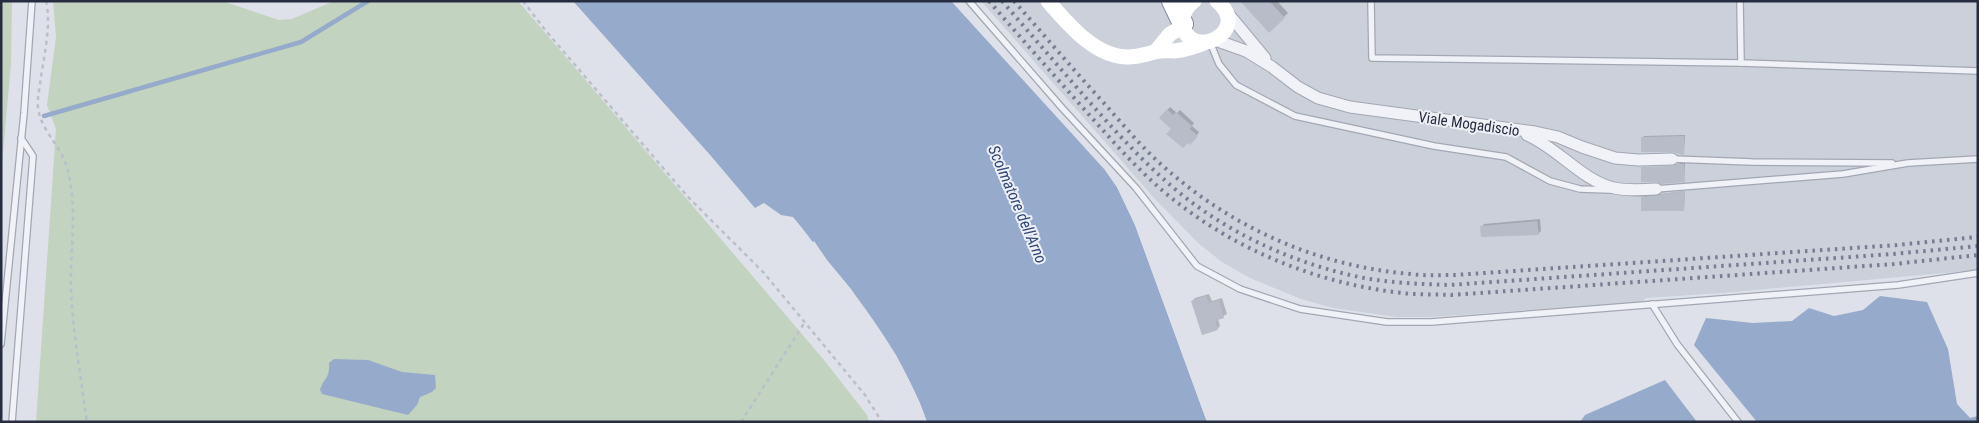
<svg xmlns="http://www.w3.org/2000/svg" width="1979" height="423" font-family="'Roboto Condensed',sans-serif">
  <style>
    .built { fill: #ccd0db }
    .green { fill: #c2d3bf }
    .water { fill: #96aacb }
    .pier { fill: #dee1e9 }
    .shadow { fill: #0003 }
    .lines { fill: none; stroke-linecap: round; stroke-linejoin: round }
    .stream { stroke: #96aacb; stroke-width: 4.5 }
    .building { fill: #b8bcc9 }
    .lane-casing { stroke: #a3a7b3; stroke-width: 8 }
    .street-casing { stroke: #a3a7b3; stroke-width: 13 }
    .highway-casing { stroke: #858ca0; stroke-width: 22 }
    .path { stroke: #bcbfc8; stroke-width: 2.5; stroke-dasharray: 4 4; stroke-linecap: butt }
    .lane { stroke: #f1f2f7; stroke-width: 5.5 }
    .street { stroke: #f1f2f7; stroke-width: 11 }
    .secondary { stroke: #fff; stroke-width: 15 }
    .highway { stroke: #fff; stroke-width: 20 }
    .rail { stroke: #777e93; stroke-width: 4; stroke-dasharray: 2.5 5; stroke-linecap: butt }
    .labels { text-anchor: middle; stroke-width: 4; stroke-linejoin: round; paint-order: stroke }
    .street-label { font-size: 15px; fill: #262d41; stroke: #eef0f6 }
    .water-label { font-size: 16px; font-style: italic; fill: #2e4677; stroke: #eef0f6 }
  </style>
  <rect width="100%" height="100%" fill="#dee1e9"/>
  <polygon class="built" points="981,1 1978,1 1978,270 1723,293 1646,298 1642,302 1430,317 1396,317 1333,308 1301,299 1250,278 1222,262 1198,243 1155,199"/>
  <g class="green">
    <polygon points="1,1 12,1 11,63 1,175"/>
    <polygon points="53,1 222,1 279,20 292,19 334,1 518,1 824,360 867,415 869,422 36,422 56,129 47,105 56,37"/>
  </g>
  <g class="water">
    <path d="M573,1H951L1105,170L1117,187L1135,225L1207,422H927C906,362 869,310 828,262C816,247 805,231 793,217L781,215L764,203L755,208L711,156Z"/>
    <polygon points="1880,296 1927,302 1948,349 1957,404 1970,418 1978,416 1978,422 1757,422 1694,345 1706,318 1753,323 1792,321 1809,308 1834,316 1863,310"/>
    <path d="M334,359L368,360L402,372L435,375L436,388L432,392L420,397L417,405L408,415L322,394L320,390C324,377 330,379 329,363Z"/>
    <polygon points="1665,380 1697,422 1580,422 1585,415"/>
  </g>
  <g class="pier">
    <polygon points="1107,169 1119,186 1138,225 1210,422 1207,422 1135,225 1117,187 1105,170"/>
    <polygon points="814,241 827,260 851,289 896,355 920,403 927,422 924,422 918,404 894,356 849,290 825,262 812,243"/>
  </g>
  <g class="shadow">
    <polygon points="1243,1 1277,1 1288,13 1269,31"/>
    <polygon points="1170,107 1177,113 1180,110 1194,123 1192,126 1199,132 1193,140 1173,129 1167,110"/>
    <polygon points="1685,135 1684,153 1643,137 1644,136"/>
    <polygon points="1680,163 1685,163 1684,181 1642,168 1675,166"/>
    <polygon points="1685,191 1684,209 1642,198 1644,196"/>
    <polygon points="1540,219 1541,231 1538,234 1482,227 1484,224"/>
    <polygon points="1209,294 1212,301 1222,298 1227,314 1218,319 1220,326 1217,329 1192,301 1195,298"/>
  </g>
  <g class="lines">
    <polyline class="stream" points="44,116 301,42 368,1"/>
  </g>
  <g class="building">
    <polygon points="1240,1 1269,1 1285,18 1269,33"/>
    <polygon points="1167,109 1173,115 1176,112 1192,126 1190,129 1198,136 1190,145 1188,143 1183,148 1166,134 1171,129 1159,118"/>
    <polygon points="1684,136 1684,155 1672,152 1641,152 1641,137"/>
    <polygon points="1677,164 1684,164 1685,182 1661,184 1655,182 1641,182 1641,167 1672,166"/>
    <polygon points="1685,191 1684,211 1641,211 1641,197"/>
    <polygon points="1537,221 1539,235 1481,237 1480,226"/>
    <polygon points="1206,296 1209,303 1219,300 1224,318 1215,321 1218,330 1202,335 1191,301"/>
  </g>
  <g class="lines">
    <g class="lane-casing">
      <g id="lane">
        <polyline points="969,1 1063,109 1136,188 1197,266 1240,289 1300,309 1387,322 1431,322 1898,285 1978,273"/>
        <polyline points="1371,1 1372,58 1741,63 1978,71"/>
        <polyline points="1740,1 1741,63"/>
        <polyline points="1210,42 1219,64 1236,85 1295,116 1434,146 1506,157 1550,181 1580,189 1610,190"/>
        <polyline points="1672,159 1752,162 1892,163"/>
        <polyline points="1656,189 1843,174 1908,163 1978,159"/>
        <polyline points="1652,304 1677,344 1738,422"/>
        <polyline points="1,344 24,113 32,1"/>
        <polyline points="12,422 33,156 21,138"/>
      </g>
    </g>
    <g class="street-casing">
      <g id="street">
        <polyline points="1226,11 1265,58"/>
        <polyline points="1215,40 1246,51 1272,67 1298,87 1318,98 1350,107 1535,132 1558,137 1582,147 1615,158 1638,160 1672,159"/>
        <path d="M1527,135C1558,148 1581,180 1614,188C1628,191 1642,190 1656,189"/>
      </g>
    </g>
    <g class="highway-casing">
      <polyline id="highway" points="1172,1 1183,24"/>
    </g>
    <g class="path">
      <path d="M46,1C52,25 43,60 40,84C39,92 37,100 38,107C40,130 61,145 67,168C78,206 70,250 71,289C73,334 81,378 87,422"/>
      <polyline points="523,1 546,31 688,197 764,273 865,395 882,422"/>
      <polyline points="741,422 805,322"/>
    </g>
    <use href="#lane" class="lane"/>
    <use href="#street" class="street"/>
    <g class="secondary">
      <path d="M1048,1C1068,24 1095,57 1128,57C1138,57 1146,54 1155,52C1161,50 1168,51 1174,51C1185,50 1194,47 1204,43"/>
      <path d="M1194,1C1187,6 1183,13 1183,21C1184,64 1255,33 1217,1"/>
      <polyline points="1156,51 1170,34 1184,26"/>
    </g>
    <use href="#highway" class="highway"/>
    <g class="rail">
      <path d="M989,1C1020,37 1052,73 1084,109C1109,137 1134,166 1163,191C1230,248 1314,283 1402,293C1418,295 1435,294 1451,295L1894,264L1978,255"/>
      <path d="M1002,1C1028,31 1053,60 1079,90C1107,122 1136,155 1168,183C1222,231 1293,264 1364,278C1392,283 1421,284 1450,285L1893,254L1978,246"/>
      <path d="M1014,1C1043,34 1072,68 1102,101C1122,123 1141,147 1164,167C1233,228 1317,266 1410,274C1425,276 1440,275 1455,275L1897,245L1978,237"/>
    </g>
  </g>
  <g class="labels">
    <g class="street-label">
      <text transform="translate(1469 124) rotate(8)" y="5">Viale Mogadiscio</text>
    </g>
    <g class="water-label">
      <text transform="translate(1018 204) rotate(67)" y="6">Scolmatore dell'Arno</text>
    </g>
  </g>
  <rect width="1979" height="423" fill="none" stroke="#262d41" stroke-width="5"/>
</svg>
